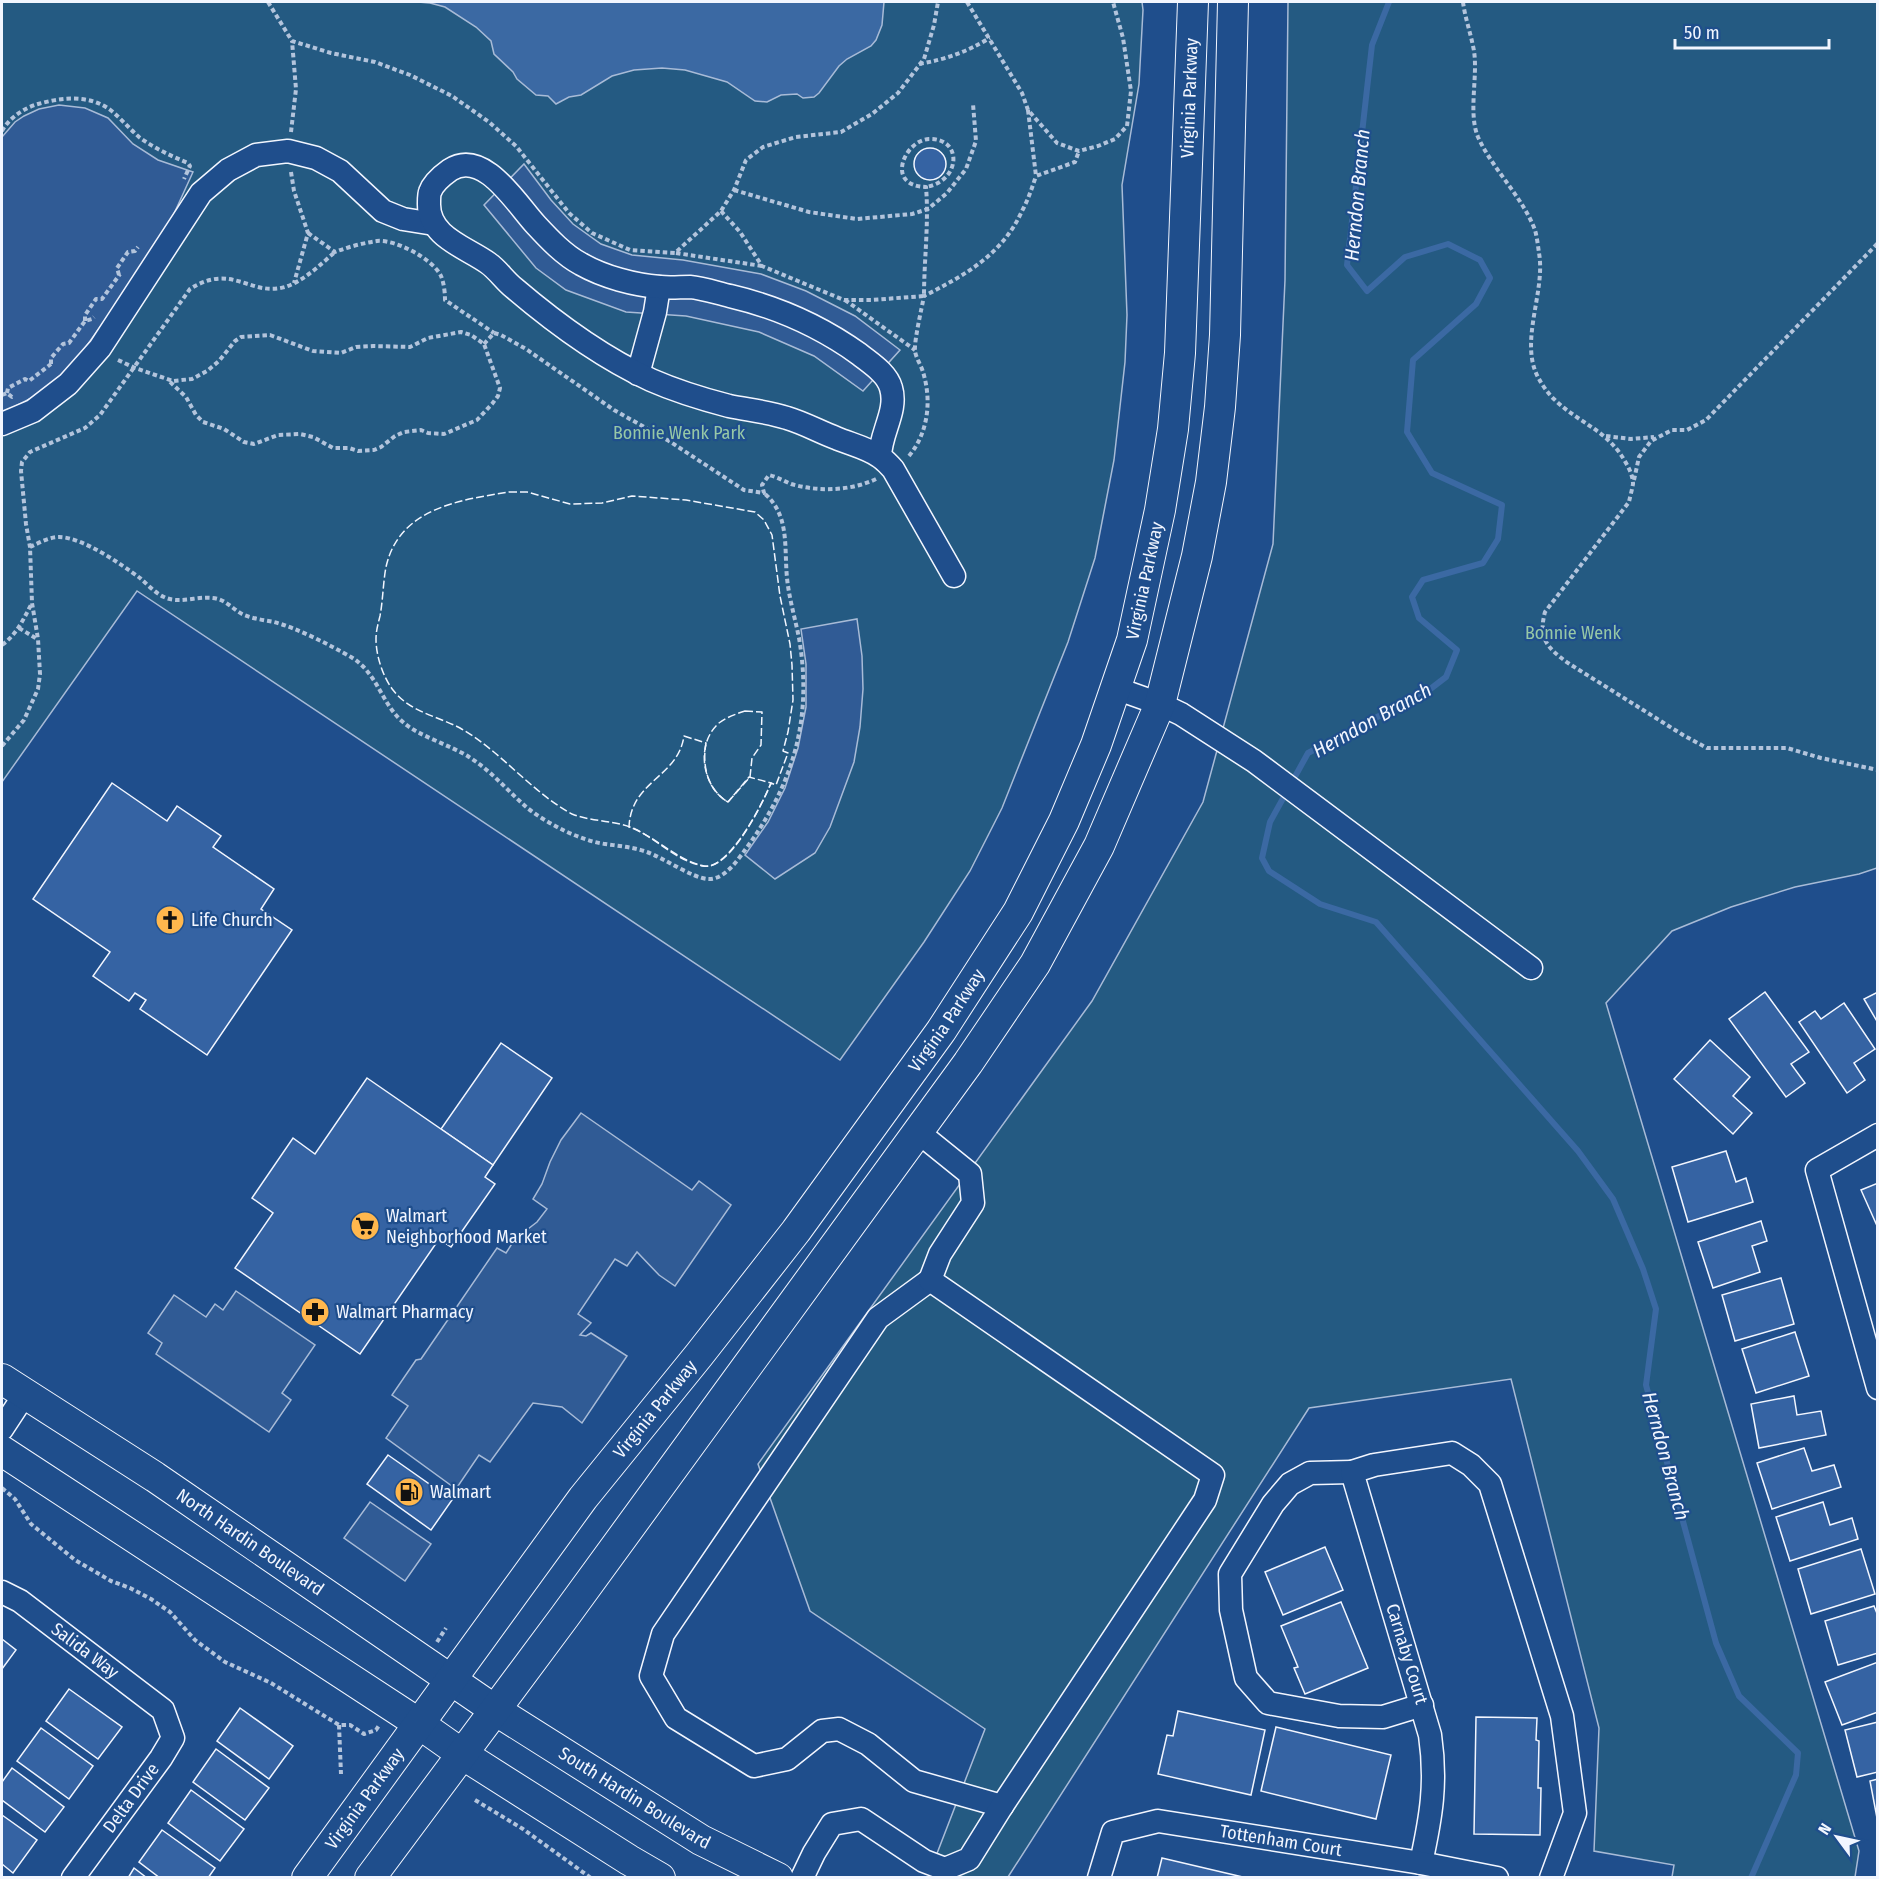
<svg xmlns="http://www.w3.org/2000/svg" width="1879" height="1879" font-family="'Fira Sans Condensed',sans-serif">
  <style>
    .green { fill: #245a82; stroke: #a8bbd7; stroke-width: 1.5 }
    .parking { fill: #305b95; stroke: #a8bbd7; stroke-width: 1.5 }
    .water { fill: #3b69a3; stroke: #a8bbd7; stroke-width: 1.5 }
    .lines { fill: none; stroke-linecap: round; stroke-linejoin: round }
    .stream { stroke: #3b69a3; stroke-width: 6 }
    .building { fill: #3563a3; stroke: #f2f6ff; stroke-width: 1.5 }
    .minor-casing { stroke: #f2f6ff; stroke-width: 25 }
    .major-casing { stroke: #f2f6ff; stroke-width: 32 }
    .path { stroke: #b3c4dc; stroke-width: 4; stroke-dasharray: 4.5 3; stroke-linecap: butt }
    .minor { stroke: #1f4e8c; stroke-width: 22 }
    .major { stroke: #1f4e8c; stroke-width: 30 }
    .fence { stroke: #f2f6ff; stroke-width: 1.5; stroke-dasharray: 8 3; stroke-linecap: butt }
    .labels { text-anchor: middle; stroke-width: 4.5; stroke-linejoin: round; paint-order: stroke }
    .street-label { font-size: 18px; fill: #f2f6ff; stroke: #1f4e8c }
    .park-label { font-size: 18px; fill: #97c8a6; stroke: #1f4e8c }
    .poi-label { font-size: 18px; fill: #f2f6ff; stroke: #1f4e8c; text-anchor: start }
    .water-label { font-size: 20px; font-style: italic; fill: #f2f6ff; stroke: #1f4e8c }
  </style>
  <rect width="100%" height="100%" fill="#1f4e8c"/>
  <g class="green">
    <polygon points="2,2 1142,2 1143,10 1139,84 1122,185 1127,315 1125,362 1114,460 1095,558 1068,642 1002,808 970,871 924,942 840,1060 137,591 2,782"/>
    <polygon points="1288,2 1877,2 1877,868 1859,874 1795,887 1731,907 1672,931 1606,1003 1859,1851 1855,1877 1672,1877 1674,1865 1594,1851 1599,1728 1511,1379 1309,1408 1008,1877 943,1877 931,1869 985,1729 810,1611 758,1464 1092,1001 1203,802 1273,544 1285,280"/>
  </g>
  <g class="parking">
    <polygon points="59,105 85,108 108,118 133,144 158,160 193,172 162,240 78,358 61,377 39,394 14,407 2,412 2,137 15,122 24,116 39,109"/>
    <polygon points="524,164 551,200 573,224 601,244 632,255 683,260 761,274 806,291 855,316 900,350 863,391 814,356 759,332 686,316 626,312 566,290 536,268 484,205"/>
    <polygon points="857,619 862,656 863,689 860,727 854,762 830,827 815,853 775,879 745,855 768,822 785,788 798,748 806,707 806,664 801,629"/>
    <polygon points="581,1113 692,1190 699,1181 731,1205 675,1286 659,1275 637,1252 627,1266 615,1259 578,1314 591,1323 580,1335 586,1336 591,1333 627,1356 582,1423 562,1407 533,1403 490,1462 479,1455 456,1489 386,1438 408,1406 392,1395 416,1360 421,1359 497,1248 506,1253 515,1239 537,1222 547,1209 533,1199 542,1184 550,1162 561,1140"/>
    <polygon points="236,1291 315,1345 282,1393 291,1400 269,1432 156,1354 162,1343 148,1333 174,1295 206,1317 215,1304 223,1310"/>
    <polygon points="370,1502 431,1544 405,1581 344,1538"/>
  </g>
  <polygon class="water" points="418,2 884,2 882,25 876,40 871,46 847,59 839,66 819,93 814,97 803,98 797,94 781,95 767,102 755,101 727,82 685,70 662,68 634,70 612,76 581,95 569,97 556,104 548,96 536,95 517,79 513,72 494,54 491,41 476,27 445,7 430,3"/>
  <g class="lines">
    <polyline class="stream" points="1389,2 1372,45 1347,265 1367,291 1405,257 1448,244 1480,260 1490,278 1476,304 1413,360 1407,432 1432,473 1502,505 1498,539 1483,563 1423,580 1412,597 1419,618 1457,650 1446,677 1429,690 1308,753 1270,822 1262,858 1269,871 1320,904 1376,922 1578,1151 1613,1199 1643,1269 1656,1309 1646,1385 1716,1643 1739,1696 1798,1753 1796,1775 1751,1878"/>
  </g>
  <g class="building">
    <circle cx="930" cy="164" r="16"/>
    <polygon points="112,783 167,821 177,806 221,836 213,847 274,889 261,909 292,930 207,1055 140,1009 146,1000 135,993 129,1001 93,976 110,952 33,899"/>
    <polygon points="1765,992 1809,1052 1791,1064 1805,1083 1786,1097 1729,1019"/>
    <polygon points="1878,992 1878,1023 1864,999"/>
    <polygon points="1844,1003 1875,1049 1854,1063 1865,1080 1847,1093 1799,1022 1815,1011 1821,1019"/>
    <polygon points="1710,1040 1750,1077 1733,1096 1752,1113 1733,1134 1674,1079"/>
    <polygon points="501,1043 552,1078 493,1165 441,1129"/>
    <polygon points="367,1078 493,1165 485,1177 495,1184 451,1247 439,1239 360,1354 235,1268 273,1213 252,1198 293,1138 315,1154"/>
    <polygon points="1726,1151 1736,1182 1746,1178 1753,1202 1688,1222 1672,1167"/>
    <polygon points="1878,1183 1878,1228 1861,1190"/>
    <polygon points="1761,1221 1767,1241 1752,1246 1760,1272 1713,1288 1698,1242"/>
    <polygon points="1781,1278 1794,1324 1735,1341 1722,1295"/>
    <polygon points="1795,1332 1809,1376 1756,1393 1742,1349"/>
    <polygon points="1794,1396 1797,1415 1821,1411 1826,1435 1759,1448 1751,1404"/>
    <polygon points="1804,1448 1812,1471 1834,1465 1841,1487 1772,1509 1757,1463"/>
    <polygon points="388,1455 452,1500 431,1530 367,1484"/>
    <polygon points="1823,1502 1830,1525 1852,1518 1858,1539 1790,1561 1776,1517"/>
    <polygon points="1325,1547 1343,1590 1283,1615 1265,1572"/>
    <polygon points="1861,1549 1875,1594 1811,1614 1798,1569"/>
    <polygon points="1341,1602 1368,1668 1305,1694 1294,1668 1298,1667 1281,1626"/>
    <polygon points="1874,1606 1878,1616 1878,1653 1838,1665 1825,1621"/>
    <polygon points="2,1639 16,1650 2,1669"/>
    <polygon points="1878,1662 1878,1712 1842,1725 1825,1682"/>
    <polygon points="69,1689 122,1727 98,1759 46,1721"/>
    <polygon points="240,1708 293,1746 269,1779 217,1741"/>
    <polygon points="1178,1711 1265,1730 1251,1795 1158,1774 1167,1735 1173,1736"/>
    <polygon points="1476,1717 1537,1718 1536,1740 1539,1741 1538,1788 1541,1788 1540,1835 1474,1834"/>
    <polygon points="1878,1722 1878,1772 1857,1777 1845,1730"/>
    <polygon points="1276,1727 1391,1755 1376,1819 1261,1791"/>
    <polygon points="41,1728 93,1766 69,1799 17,1761"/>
    <polygon points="216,1749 269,1788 245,1820 193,1782"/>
    <polygon points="12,1768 64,1807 45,1832 2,1800 2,1782"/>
    <polygon points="1878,1779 1878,1818 1877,1818 1870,1781"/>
    <polygon points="191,1790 244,1829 220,1861 168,1823"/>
    <polygon points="2,1815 37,1840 13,1873 2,1864"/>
    <polygon points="162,1830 215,1868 208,1878 160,1878 139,1862"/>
    <polygon points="1162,1858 1247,1878 1157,1878"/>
    <polygon points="134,1868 147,1878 128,1878"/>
  </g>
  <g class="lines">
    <g class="minor-casing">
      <g id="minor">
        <polyline points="638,374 655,312 659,287"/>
        <polyline points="2,424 33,411 68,384 100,348 201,193 228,170 256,155 288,151 316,158 340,171 383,211 403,219 434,224"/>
        <path d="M880,457C880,433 898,411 891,388C887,373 870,363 859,354C820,326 777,307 730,296C717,293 703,288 690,287C680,287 670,288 660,287C634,285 604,277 581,264C564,255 549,239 536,225C517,205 484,148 450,170C443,175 433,183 430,192C429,194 429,201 429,203C428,237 466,247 488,263C498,270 504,280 514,288C555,323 601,357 651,380C676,391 702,399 729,406C749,410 769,412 787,418C804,423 820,432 836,438C850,444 868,448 880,457C885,460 889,465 893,469L954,576"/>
        <polyline points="1115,688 1160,704 1181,714 1254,761 1531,968"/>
        <polyline points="1878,1135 1817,1170 1878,1388"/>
        <polyline points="930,1280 878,1318 663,1634 651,1676 676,1718 754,1766 787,1759 822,1731 839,1729 868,1744 914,1781 1002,1806"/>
        <polyline points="2,1429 25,1394"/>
        <polyline points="1352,1472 1310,1473 1290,1484 1273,1504 1230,1574 1231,1610 1246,1678 1268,1703 1339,1716 1383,1717 1422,1705"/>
        <path id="s1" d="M2,1592L20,1601L163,1710L173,1738L161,1758L73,1878"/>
        <path d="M1421,1863C1431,1817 1437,1783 1430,1735L1352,1472L1374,1465L1452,1453L1471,1465L1490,1484L1562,1716L1575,1813L1551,1878"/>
        <polyline points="802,1878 814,1853 832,1824 861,1819 924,1861 945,1869 969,1859 1002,1806 1205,1500 1213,1475 930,1280 940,1254 973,1203 970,1174 918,1132"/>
        <path id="s2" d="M1099,1878L1113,1832L1158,1821L1421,1863L1497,1878"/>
      </g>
    </g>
    <g class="major-casing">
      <g id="major">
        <path id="s3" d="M2,1379L155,1477L495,1710L701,1840L778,1878"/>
        <polyline points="2,1451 418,1723 462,1754 629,1860 660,1878"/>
        <path id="s4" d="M307,1878L583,1498L699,1355L796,1231L941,1031L1018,912L1064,821L1096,745L1132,640L1160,510L1173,429L1180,353L1193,2"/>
        <polyline points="370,1878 565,1616 968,1063 1035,964 1099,846 1160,704 1197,556 1211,482 1220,407 1225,335 1233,2"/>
      </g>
    </g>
    <g class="path">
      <polyline points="268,2 292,41 331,53 375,62 410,75 452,96 489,122 516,146 569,213 592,233 630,250 675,253 721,211 734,190 746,160 763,147 796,137 841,132 872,114 898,93 924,59 934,25 938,2"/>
      <polyline points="967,2 1022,93 1028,110 1057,143 1079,151 1098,146 1115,139 1127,126 1131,91 1123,38 1113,2"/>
      <path d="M1463,2C1465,18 1471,34 1474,51C1478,77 1468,113 1478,137C1493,170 1522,196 1535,230C1537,237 1538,246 1539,253C1546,292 1518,343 1539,379C1543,386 1549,395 1555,400C1580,424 1608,430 1626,463C1630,470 1633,477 1633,484C1632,490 1630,497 1629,502L1545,612C1538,638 1547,648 1568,663L1683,735L1707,748H1787L1821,758L1878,770"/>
      <path d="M919,64C947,59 966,52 990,38"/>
      <polyline points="1028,110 1036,176 1075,162 1079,151"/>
      <path d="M2,131C9,118 24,108 38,104C63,97 91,94 113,112C122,120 130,129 139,137C154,148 171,156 188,163L190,166L184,179"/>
      <polyline points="291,132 296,89 292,41"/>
      <polyline points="291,172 294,191 308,233 294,283"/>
      <polyline points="734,190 809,212 857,219 912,214 928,209 947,193 966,169 976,141 973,104"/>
      <path d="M721,211L740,232L762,266L798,281L844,300H872L924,296C924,260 929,223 926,187C884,186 905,140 929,139C963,138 961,181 926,187"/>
      <path d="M308,233L335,252C348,247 363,243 377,241C395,239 433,259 441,276C444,283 445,293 445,300L494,333"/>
      <polyline points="676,253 762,266"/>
      <polyline points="119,275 117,268 128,252 135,251 138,247"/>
      <polyline points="845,300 915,350"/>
      <polyline points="85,321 85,315 96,299 102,299 120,274"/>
      <path d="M484,344L494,333L501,335L526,349L614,410L669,441L744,490L764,493L762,485L769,475C777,477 784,481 791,484C818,492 851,491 876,479"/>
      <polyline points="118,360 135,368 173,381 192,379 207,371 219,361 235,341 241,337 270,335 313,351 341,353 356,347 373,346 410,347 428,338 461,332 471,335 484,344 500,388 498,396 492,404 477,420 444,434 428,433 421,430 404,432 395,436 381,447 374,450 358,451 349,448 333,448 313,437 300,434 278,435 254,444 244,442 224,429 203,422 196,415 186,397 168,380"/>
      <polyline points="51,364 51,358 63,344 69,343 85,321 92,319 94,317"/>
      <polyline points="7,393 8,388 25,379 29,381 51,364"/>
      <polyline points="2,395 7,393 12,397 14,396"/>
      <polyline points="1606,436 1631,439 1654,437"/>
      <path d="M909,456C928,433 932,401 923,372C921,365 916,358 915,351C914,341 922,307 924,296C965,275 1002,255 1022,211C1028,200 1032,188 1036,176"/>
      <polyline points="1634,480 1639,457 1651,441 1672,430 1687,430 1706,420 1878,243"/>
      <path d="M30,547C39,543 49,537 59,537C82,537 121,564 140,578C147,584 155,593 164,597C180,605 201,594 218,599C228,602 235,611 244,615C254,619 264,620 274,622C297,628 330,645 351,657C378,673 381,704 404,723C419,736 450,745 469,757C490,770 505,788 524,805C535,815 551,824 565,831C578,837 591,842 605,844C619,846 633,847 647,852C664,858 692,878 708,879C724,880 737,861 745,850C793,785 813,719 799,638C795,618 789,598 787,578C784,547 790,515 764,493"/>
      <polyline points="19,628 37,639"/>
      <path d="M2,645C17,634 23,620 32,603"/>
      <path d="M2,746L24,720L38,689L40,674L38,639L32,603L30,547L26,524L21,471L22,462L30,452L85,428L100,415L190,289C232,262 250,297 285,287C304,281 321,264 335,252"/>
      <polyline points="2,1488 15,1499 31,1524 75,1560 111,1581 130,1588 151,1599 170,1612 195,1640 225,1662 271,1683 339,1725 350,1725 364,1734 376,1730 380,1724"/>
      <polyline points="437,1642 446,1628"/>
      <polyline points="339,1725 341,1774"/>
      <polyline points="475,1800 523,1829 591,1878"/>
    </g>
    <use href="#minor" class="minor"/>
    <use href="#major" class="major"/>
    <g class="fence">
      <path d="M509,492H527L570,504L602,503L632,496L686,500L755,512L764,520L772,535L780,596L790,644L792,665L793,700L788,732L783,751L788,753L776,785L771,783C763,803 729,870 704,866C678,862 658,840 635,829C615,820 592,822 572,814C530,791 502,752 460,728C437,716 410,712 393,690C383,677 376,656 376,639C376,631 378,624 380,616C383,600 383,583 386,567C399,508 460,500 509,492Z"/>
      <path d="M745,711L762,712L761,745L752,758L750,777L728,802C702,787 695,744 719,723C727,717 736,714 745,711Z"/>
      <path d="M684,736L706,743C702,765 707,790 728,802L749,777L771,783C763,803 729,872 703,866C675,859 655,836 629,827C631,780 678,778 684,736Z"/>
    </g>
  </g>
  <defs>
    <g id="church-disc" transform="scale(1.5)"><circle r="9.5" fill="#ffb74d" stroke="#1f4e8c"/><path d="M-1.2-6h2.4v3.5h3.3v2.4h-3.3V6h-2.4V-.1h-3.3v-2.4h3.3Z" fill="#111"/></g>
    <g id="supermarket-disc" transform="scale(1.5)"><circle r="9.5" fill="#ffb74d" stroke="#1f4e8c"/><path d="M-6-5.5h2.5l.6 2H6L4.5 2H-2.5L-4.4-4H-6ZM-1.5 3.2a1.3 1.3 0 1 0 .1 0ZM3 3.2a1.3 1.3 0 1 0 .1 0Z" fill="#111"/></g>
    <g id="pharmacy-disc" transform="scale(1.5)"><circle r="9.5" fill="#ffb74d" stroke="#1f4e8c"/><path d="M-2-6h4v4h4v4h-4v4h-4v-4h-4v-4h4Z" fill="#111"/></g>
    <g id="fuel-disc" transform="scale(1.5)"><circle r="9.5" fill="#ffb74d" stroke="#1f4e8c"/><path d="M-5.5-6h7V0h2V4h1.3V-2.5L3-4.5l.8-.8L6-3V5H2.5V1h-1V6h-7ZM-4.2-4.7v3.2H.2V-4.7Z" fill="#111"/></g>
  </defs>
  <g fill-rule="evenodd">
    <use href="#church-disc" x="170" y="920"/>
    <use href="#supermarket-disc" x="365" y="1226"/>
    <use href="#pharmacy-disc" x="315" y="1312"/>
    <use href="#fuel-disc" x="409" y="1492"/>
  </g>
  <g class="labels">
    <g class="street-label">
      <text dy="6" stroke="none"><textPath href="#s4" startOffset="2042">Virginia Parkway</textPath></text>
      <text dy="6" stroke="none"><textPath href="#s4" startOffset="1556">Virginia Parkway</textPath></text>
      <text dy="6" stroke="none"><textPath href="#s4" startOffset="1070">Virginia Parkway</textPath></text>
      <text dy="6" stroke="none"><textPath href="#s4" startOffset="584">Virginia Parkway</textPath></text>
      <text dy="6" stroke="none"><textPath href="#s3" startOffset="297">North Hardin Boulevard</textPath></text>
      <text dy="6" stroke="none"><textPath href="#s1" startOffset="102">Salida Way</textPath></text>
      <text transform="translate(1407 1654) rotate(73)" y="6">Carnaby Court</text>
      <text dy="6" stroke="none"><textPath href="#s3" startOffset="759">South Hardin Boulevard</textPath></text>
      <text transform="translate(131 1798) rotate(-54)" y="6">Delta Drive</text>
      <text dy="6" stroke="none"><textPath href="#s4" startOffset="98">Virginia Parkway</textPath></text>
      <text dy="6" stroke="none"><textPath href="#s2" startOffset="219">Tottenham Court</textPath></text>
    </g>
    <g class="park-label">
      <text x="679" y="439">Bonnie Wenk Park</text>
      <text x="1573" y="639">Bonnie Wenk</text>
    </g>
    <g class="poi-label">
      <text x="191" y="926">Life Church</text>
      <text x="386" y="1222">Walmart<tspan x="386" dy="21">Neighborhood Market</tspan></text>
      <text x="336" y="1318">Walmart Pharmacy</text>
      <text x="430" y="1498">Walmart</text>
    </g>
    <g class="water-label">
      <text transform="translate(1357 195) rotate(-85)" y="7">Herndon Branch</text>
      <text transform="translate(1372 720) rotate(-29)" y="7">Herndon Branch</text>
      <text transform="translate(1666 1456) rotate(75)" y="7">Herndon Branch</text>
    </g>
  </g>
  <rect width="1879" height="1879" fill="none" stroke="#f2f6ff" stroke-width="6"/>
  <g transform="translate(1837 1837) rotate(303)" stroke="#1f4e8c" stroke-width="4.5" paint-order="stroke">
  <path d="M0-4.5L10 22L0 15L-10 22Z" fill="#f2f6ff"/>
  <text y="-9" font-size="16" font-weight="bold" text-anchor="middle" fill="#f2f6ff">N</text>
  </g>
  <path d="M1675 39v9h154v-9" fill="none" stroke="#f2f6ff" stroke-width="3"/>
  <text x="1684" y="39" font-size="18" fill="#f2f6ff" stroke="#1f4e8c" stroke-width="4.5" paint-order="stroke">50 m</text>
</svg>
